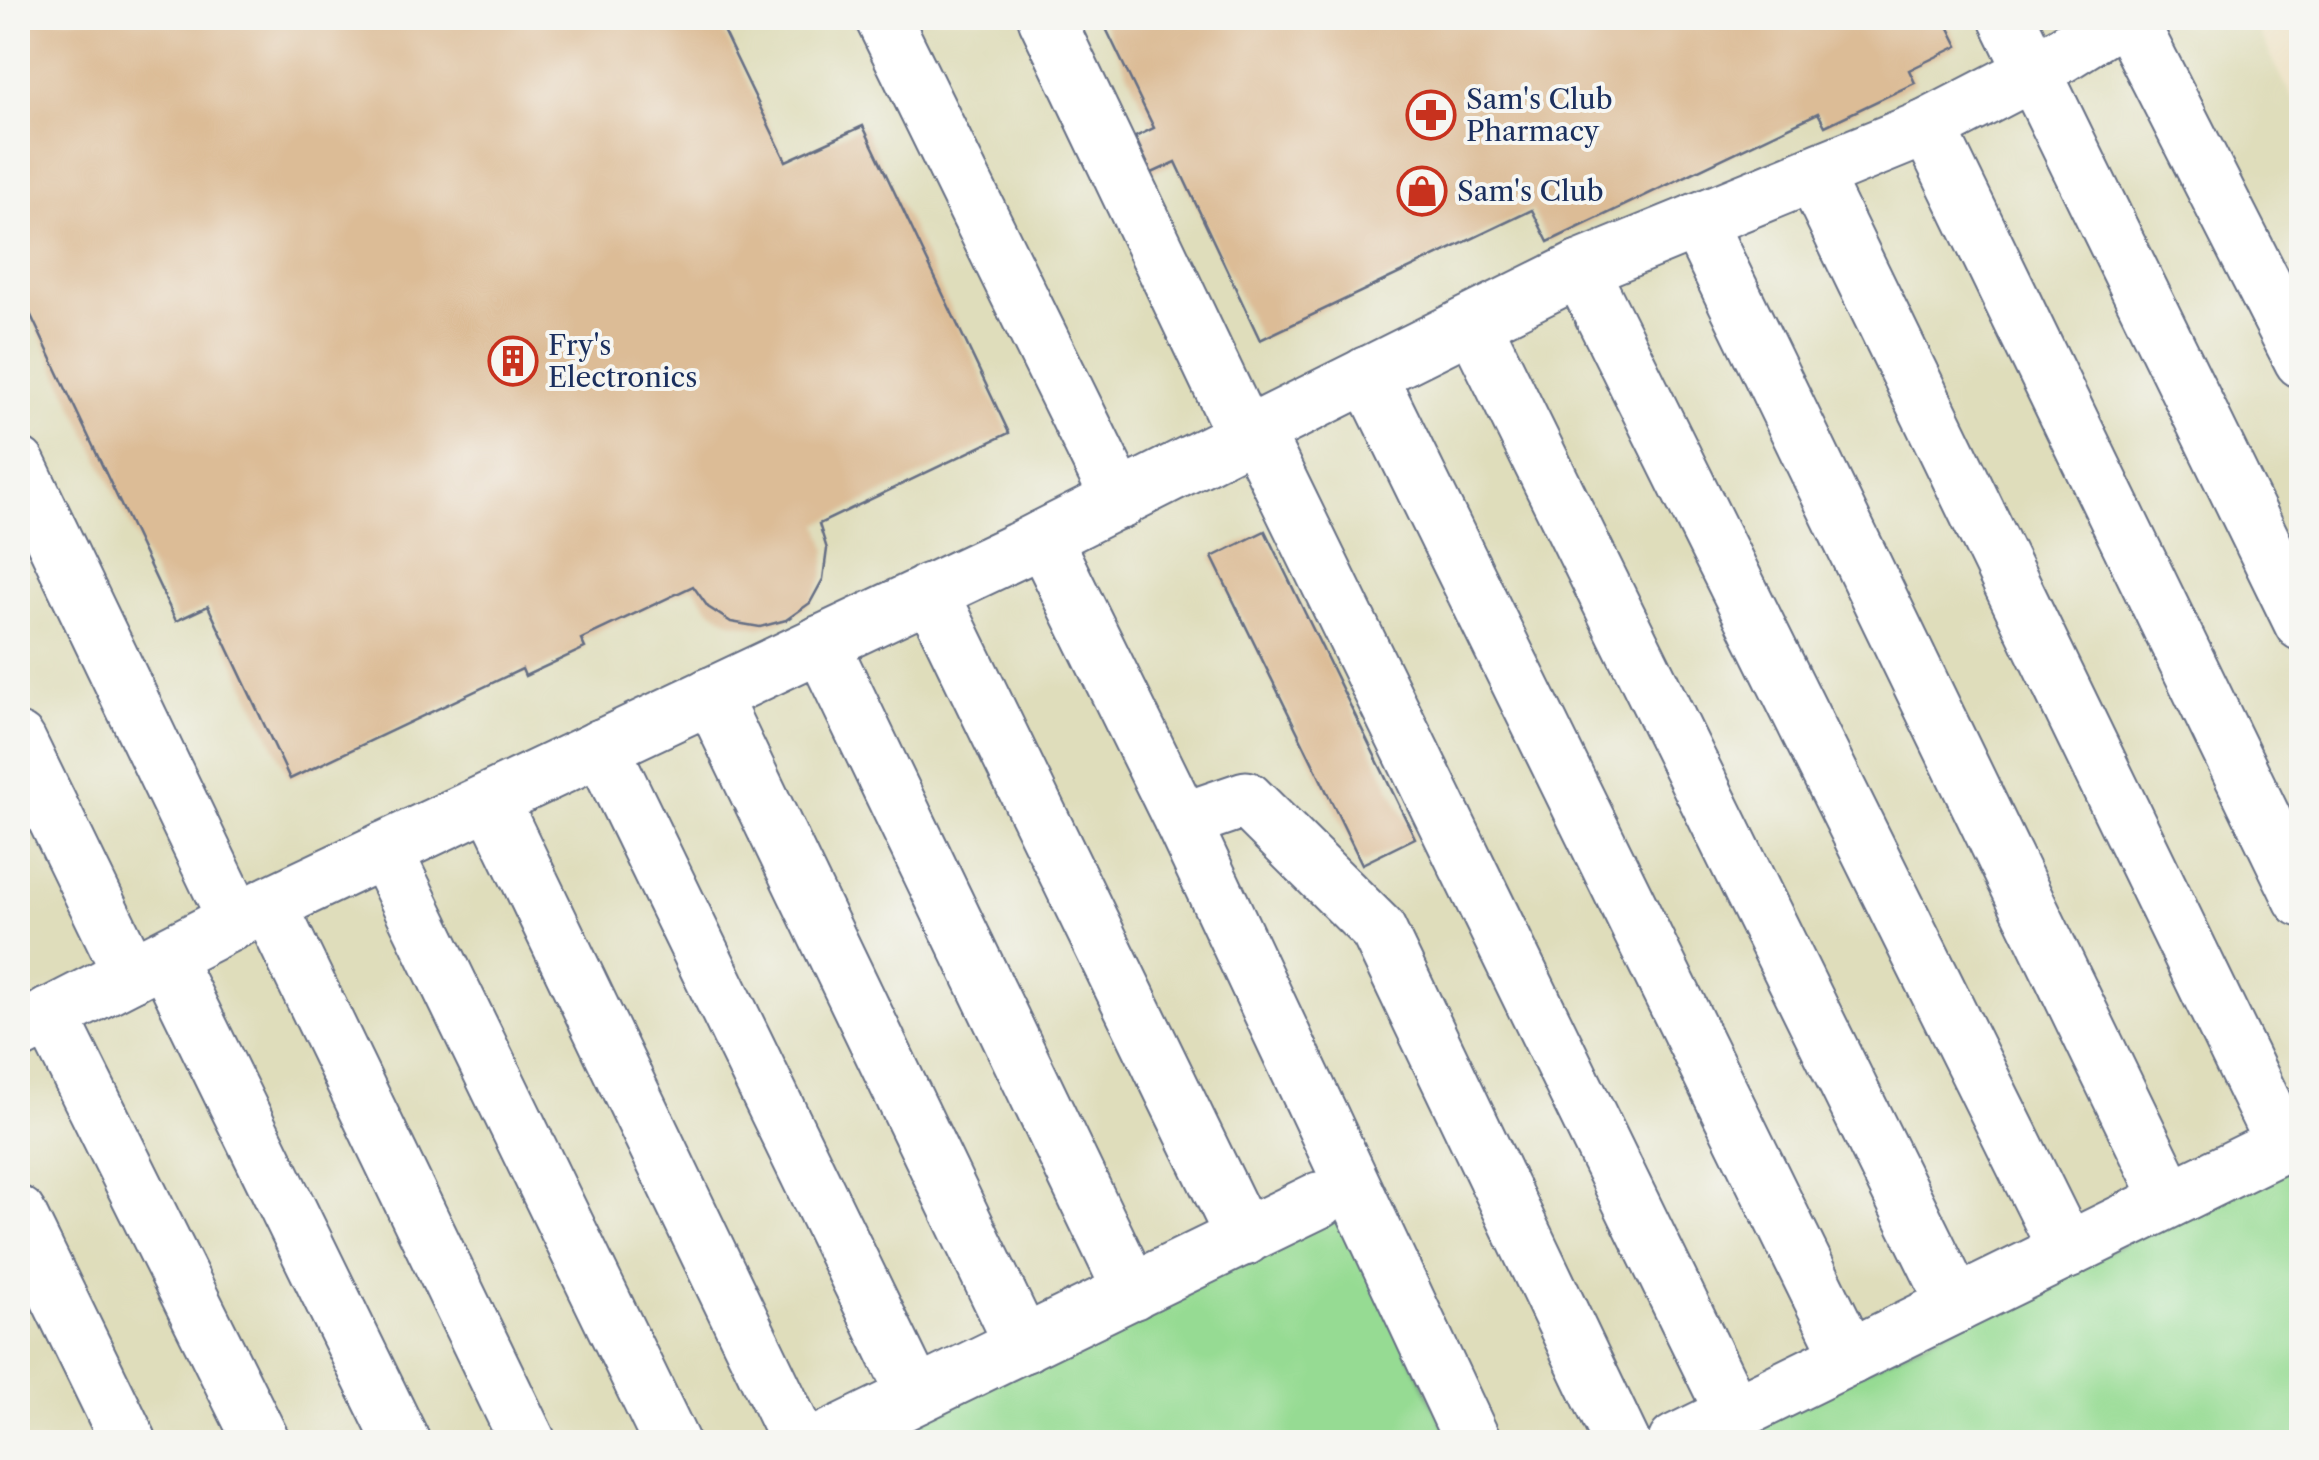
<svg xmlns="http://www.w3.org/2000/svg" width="2319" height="1460" font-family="'Libre Caslon Text',serif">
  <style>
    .built { fill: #dfddbb }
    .green { fill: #96db93; stroke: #588578; stroke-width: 2.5 }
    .building { fill: #dcbc96 }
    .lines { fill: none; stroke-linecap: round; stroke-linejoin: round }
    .minor-casing { stroke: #656e84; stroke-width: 59 }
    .minor { stroke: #fff; stroke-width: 55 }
    .labels { text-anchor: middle; stroke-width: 8; stroke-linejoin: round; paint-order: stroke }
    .poi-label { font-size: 28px; fill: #1b2f5e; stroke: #f6f6f2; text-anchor: start }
  </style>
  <rect width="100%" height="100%" fill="#f6f6f2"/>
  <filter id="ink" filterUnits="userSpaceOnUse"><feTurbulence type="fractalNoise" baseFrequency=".01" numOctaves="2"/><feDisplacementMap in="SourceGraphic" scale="20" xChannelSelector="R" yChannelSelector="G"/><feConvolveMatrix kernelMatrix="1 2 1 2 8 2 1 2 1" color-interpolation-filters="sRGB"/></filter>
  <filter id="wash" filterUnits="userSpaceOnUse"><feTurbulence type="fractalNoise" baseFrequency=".0048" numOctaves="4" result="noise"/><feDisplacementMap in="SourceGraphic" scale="40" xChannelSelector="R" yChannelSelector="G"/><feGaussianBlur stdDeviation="2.25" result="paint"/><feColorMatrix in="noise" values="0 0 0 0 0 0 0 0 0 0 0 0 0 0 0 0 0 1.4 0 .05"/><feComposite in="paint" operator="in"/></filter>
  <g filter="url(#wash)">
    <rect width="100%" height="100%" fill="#efe4ca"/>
    <polygon class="built" points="18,18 2252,18 2302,118 2301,1156 1757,1423 1767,1442 18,1442"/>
    <g class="green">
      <polygon points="2301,1156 2301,1442 1767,1442 1757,1423"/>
      <polygon points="1337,1206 1452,1442 857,1442"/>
    </g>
    <g id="blocks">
      <g class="building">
        <polygon points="18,18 717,18 786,161 863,126 1009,433 819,524 827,549 823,579 810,603 786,620 760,627 731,622 708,607 693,586 581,639 585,648 525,676 522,669 290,779 208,606 176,621 18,288"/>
        <polygon points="1101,18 1944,18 1958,46 1909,70 1915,83 1825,126 1818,113 1548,242 1532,210 1260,340 1176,162 1152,173 1135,137 1154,128"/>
        <polygon points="1265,531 1415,838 1362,864 1212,557"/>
      </g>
    </g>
  </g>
  <g filter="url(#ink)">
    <use href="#blocks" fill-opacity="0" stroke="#656e84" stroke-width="2.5"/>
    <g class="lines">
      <g class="minor-casing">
        <g id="minor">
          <polyline points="883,18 1120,501"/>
          <polyline points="2007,18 2302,623"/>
          <polyline points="2128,18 2302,360"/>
          <polyline points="1928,127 2302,899"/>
          <polyline points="1813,174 2283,1144"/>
          <polyline points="1697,221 2170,1199"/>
          <polyline points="1580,269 2067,1251"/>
          <polyline points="1473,323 1956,1305"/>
          <polyline points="1368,374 1850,1357"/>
          <polyline points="1255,431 1734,1414"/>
          <polyline points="1245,436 1580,269 1928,127 2034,72 2120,18"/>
          <polyline points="18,465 236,920"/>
          <polyline points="1043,538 1182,821 1473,1442"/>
          <polyline points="930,591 1244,1238"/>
          <polyline points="821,643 1132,1292"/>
          <polyline points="711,695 1023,1345"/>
          <polyline points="18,741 131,974"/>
          <polyline points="601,747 916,1396"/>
          <polyline points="491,800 799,1442"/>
          <polyline points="1182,821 1246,799 1378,930 1622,1442"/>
          <polyline points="384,850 671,1442"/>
          <polyline points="269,905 528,1442"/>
          <polyline points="165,957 402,1442"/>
          <polyline points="50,1015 262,1442"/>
          <polyline points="18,1032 236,920 1019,550 1245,436 1046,18"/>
          <polyline points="18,1214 129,1442"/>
          <polyline points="822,1442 1319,1200"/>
          <polyline points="1676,1442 2302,1135"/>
        </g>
      </g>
      <use href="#minor" class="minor"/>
    </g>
  </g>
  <defs>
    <g id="pharmacy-ring" transform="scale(2.5)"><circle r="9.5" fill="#f6f6f2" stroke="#c8321e" stroke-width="1.5"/><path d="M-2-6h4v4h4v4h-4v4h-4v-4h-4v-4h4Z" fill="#c8321e"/></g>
    <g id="shop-ring" transform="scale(2.5)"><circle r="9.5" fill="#f6f6f2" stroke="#c8321e" stroke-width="1.5"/><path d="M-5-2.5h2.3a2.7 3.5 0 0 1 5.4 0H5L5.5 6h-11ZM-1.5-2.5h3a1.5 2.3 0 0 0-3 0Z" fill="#c8321e"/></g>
    <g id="building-ring" transform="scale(2.5)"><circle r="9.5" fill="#f6f6f2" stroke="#c8321e" stroke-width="1.5"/><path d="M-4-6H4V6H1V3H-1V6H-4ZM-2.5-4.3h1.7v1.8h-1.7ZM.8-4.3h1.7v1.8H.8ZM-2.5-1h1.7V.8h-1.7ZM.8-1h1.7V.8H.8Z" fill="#c8321e"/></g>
  </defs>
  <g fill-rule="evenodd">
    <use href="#pharmacy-ring" x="1431" y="115"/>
    <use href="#shop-ring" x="1422" y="191"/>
    <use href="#building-ring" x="513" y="361"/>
  </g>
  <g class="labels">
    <g class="poi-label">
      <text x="1466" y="109">Sam's Club<tspan x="1466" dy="32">Pharmacy</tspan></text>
      <text x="1457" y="201">Sam's Club</text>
      <text x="548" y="355">Fry's<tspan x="548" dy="32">Electronics</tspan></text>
    </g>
  </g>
  <rect width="2319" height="1460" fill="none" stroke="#f6f6f2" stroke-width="60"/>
</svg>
